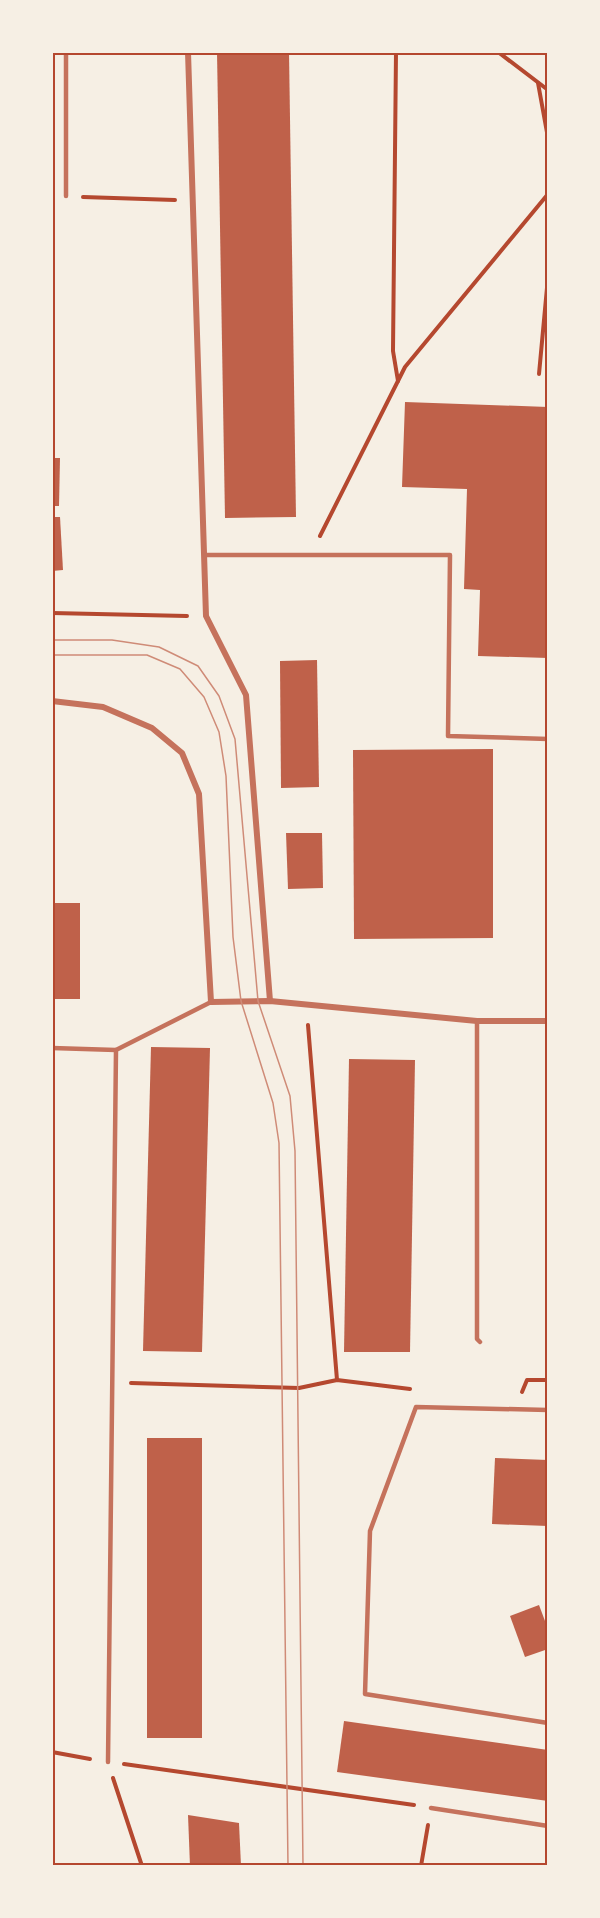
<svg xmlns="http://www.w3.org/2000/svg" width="600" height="1918" font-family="Ubuntu,sans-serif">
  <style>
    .building { fill: #bf614a }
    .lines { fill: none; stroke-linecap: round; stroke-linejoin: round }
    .path { stroke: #b5482f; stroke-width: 4 }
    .service { stroke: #c5725c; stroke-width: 4.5 }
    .minor { stroke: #c5725c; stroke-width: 6 }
    .tram { stroke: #cf8b77; stroke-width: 1.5 }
    .neatline { fill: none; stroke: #b5482f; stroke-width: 2 }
  </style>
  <rect width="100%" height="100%" fill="#f6efe4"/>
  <g class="building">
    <polygon points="217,52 289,52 296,517 225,518"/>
    <polygon points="405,402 548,407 548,658 478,656 480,590 464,589 467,489 402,487"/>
    <polygon points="52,458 60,458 59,506 52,506"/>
    <polygon points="52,517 60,517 63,570 52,571"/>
    <polygon points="317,660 319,787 281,788 280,661"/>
    <polygon points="493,749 493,938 354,939 353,750"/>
    <polygon points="286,833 322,833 323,888 288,889"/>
    <rect x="52" y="903" width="28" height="96"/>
    <polygon points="151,1047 210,1048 202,1352 143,1351"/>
    <polygon points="349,1059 415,1060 410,1352 344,1352"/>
    <rect x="147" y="1438" width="55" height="300"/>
    <polygon points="495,1458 548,1460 548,1526 492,1524"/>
    <polygon points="539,1605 548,1629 548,1649 525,1657 510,1616"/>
    <polygon points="344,1721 548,1750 548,1801 337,1772"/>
    <polygon points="188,1815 239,1823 241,1866 190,1866"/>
  </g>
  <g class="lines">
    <g class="path">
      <polyline points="396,52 393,351 398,381"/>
      <polyline points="498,52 548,90"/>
      <polyline points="538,83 548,138"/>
      <polyline points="83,197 175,200"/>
      <polyline points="539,374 548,277"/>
      <polyline points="320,536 405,367 548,194"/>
      <polyline points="52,613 187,616"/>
      <polyline points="308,1025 337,1380"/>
      <polyline points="131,1383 299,1388 337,1380 410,1389"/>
      <polyline points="522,1392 527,1380 548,1380"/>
      <polyline points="52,1752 90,1759"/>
      <polyline points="124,1764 414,1805"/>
      <polyline points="113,1778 142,1866"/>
      <polyline points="421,1866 428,1825"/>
    </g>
    <g class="service">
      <polyline points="66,196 66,52"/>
      <polyline points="205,555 450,555 448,736 548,739"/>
      <polyline points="477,1021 477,1339 480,1342"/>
      <polyline points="52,1048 116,1050"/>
      <polyline points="548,1410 416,1407 370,1531 365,1694 548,1723"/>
      <polyline points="108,1762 116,1050 211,1002"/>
      <polyline points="431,1808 548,1826"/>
    </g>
    <g class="minor">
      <polyline points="188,52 206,616 246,695 270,1001"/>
      <polyline points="52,701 103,707 152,728 182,753 199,794 211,1002 270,1001 477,1021 548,1021"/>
    </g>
    <g class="tram">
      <polyline points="52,640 112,640 159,647 198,666 219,696 235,739 258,1001 290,1096 295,1151 303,1866"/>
      <polyline points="52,655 147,655 180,669 204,697 219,732 226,776 233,937 241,1001 273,1103 279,1143 288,1866"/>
    </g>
  </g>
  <rect width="600" height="1918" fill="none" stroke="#f6efe4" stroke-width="108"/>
  <rect x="54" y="54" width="492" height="1810" class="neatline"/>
</svg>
